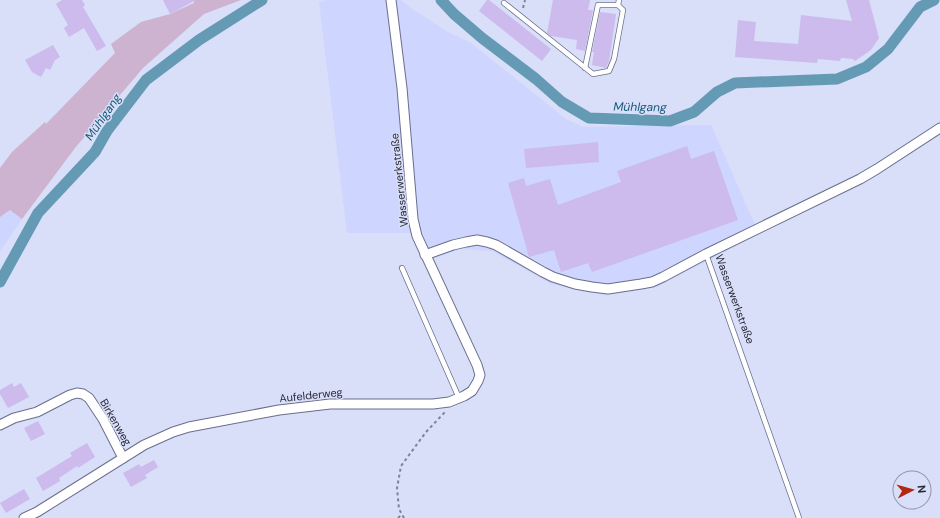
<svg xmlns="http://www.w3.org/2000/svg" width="940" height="518" font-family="'DM Sans',sans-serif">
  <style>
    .built { fill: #ced5fe }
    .green { fill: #cdb3cf }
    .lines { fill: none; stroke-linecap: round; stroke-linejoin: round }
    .canal { stroke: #659ab5; stroke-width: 11 }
    .building { fill: #ccbbec }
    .service-casing { stroke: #696e8c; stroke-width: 6 }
    .minor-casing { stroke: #696e8c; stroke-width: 11 }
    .path { stroke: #818498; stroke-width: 2; stroke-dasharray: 3 3; stroke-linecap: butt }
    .service { stroke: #fff; stroke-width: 4.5 }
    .minor { stroke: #fff; stroke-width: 9 }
    .labels { text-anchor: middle; stroke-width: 3; stroke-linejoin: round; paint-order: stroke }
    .street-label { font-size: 11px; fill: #272935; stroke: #d9def9 }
    .water-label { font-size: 12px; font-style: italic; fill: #155976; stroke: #d9def9 }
  </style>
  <rect width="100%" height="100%" fill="#d9def9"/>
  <g class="built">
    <polygon points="327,0 401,0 411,8 448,32 471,43 566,119 583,127 711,125 759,234 657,287 605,295 551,284 492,251 460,249 424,262 412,233 347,233 319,2"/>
    <polygon points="10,210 22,219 0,251 0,217"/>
  </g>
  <polygon class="green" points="194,0 241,0 204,14 143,68 75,148 22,219 10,210 0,217 0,168 12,152 45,122 46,124 115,53 111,44 141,22 170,14 194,3"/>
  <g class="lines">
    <g class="canal">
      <polyline points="441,0 454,14 482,38 536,79 562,102 589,118 670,121 694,112 717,92 735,83 837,79 866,67 888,49 920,7 934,0"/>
      <polyline points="0,282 38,213 95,152 107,131 146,80 199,40 262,0"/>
    </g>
  </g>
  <g class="building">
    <polygon points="62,0 82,0 85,5 83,7 106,46 97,51 84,28 69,37 64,28 68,25 56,4"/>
    <polygon points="163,0 196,0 170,14"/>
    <polygon points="487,0 489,0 551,49 542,61 479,11"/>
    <polygon points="553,0 590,0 588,10 593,10 585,51 576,49 577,40 551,36 547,33"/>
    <polygon points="846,0 869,0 879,38 871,50 855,61 853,59 841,58 840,61 818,59 817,63 735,57 738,20 756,22 754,41 798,44 801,15 852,21"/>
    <polygon points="600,12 616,14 609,61 606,68 592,65 594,52 592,52"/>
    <polygon points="53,45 60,57 55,60 50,70 46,68 41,77 32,72 25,60"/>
    <polygon points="598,142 599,162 526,168 524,149"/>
    <polygon points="687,146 691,159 714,151 738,220 592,272 588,263 561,272 554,250 529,257 508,183 524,178 526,186 550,179 558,205 621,182 617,171"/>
    <polygon points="12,383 14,387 21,383 29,397 8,408 0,394 0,390"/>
    <polygon points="38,421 45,434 31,441 24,428"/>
    <polygon points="87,443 95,457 78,468 77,466 59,478 60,481 43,491 36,478 72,456 70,453"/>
    <polygon points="154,460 158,467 145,475 147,478 131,487 123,473 139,464 141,467"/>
    <polygon points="24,489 30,499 6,513 0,503"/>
  </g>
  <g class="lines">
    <g class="service-casing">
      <g id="service">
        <polyline points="504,3 593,74 609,71 614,59 623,10 618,5 619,0"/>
        <polyline points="585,68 598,5 618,5"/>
        <polyline points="706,254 799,518"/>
        <polyline points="402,268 459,398"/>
      </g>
    </g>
    <g class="minor-casing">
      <g id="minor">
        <polyline points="425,255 453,245 466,242 477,240 487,242 496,245 543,272 553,277 575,284 592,287 608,289 641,284 652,282 663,277 706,254 860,179 877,169 940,128"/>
        <polyline points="0,425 14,418 37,412 70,395 77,393 83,394 89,398 103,419 123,458"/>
        <polyline points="24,518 37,512 144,445 173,432 189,427 279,410 330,404 433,404 449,402 464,396 472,391 478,381 480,375 477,365 417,236 413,219 402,88 391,0"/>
      </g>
    </g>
    <g class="path">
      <polyline points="523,8 525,0"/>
      <polyline points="398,518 402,514"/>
      <polyline points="404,518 399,509 397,488 401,466 426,432 445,412"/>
    </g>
    <use href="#service" class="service"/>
    <use href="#minor" class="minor"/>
  </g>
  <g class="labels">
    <g class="street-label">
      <text transform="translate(399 180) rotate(-96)" y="4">Wasserwerkstraße</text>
      <text transform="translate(735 299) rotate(70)" y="4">Wasserwerkstraße</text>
      <text transform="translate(311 395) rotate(-6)" y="4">Aufelderweg</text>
      <text transform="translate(116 422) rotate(60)" y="4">Birkenweg</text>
    </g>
    <g class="water-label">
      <text transform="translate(640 107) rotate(1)" y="4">Mühlgang</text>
      <text transform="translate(103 117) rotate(-55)" y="4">Mühlgang</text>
    </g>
  </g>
  <g transform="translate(912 490) rotate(84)"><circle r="19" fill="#d9def9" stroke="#9296ab"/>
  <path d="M0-3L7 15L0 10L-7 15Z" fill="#b32611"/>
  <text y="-6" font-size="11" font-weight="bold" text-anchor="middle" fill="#272935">N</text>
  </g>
</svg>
